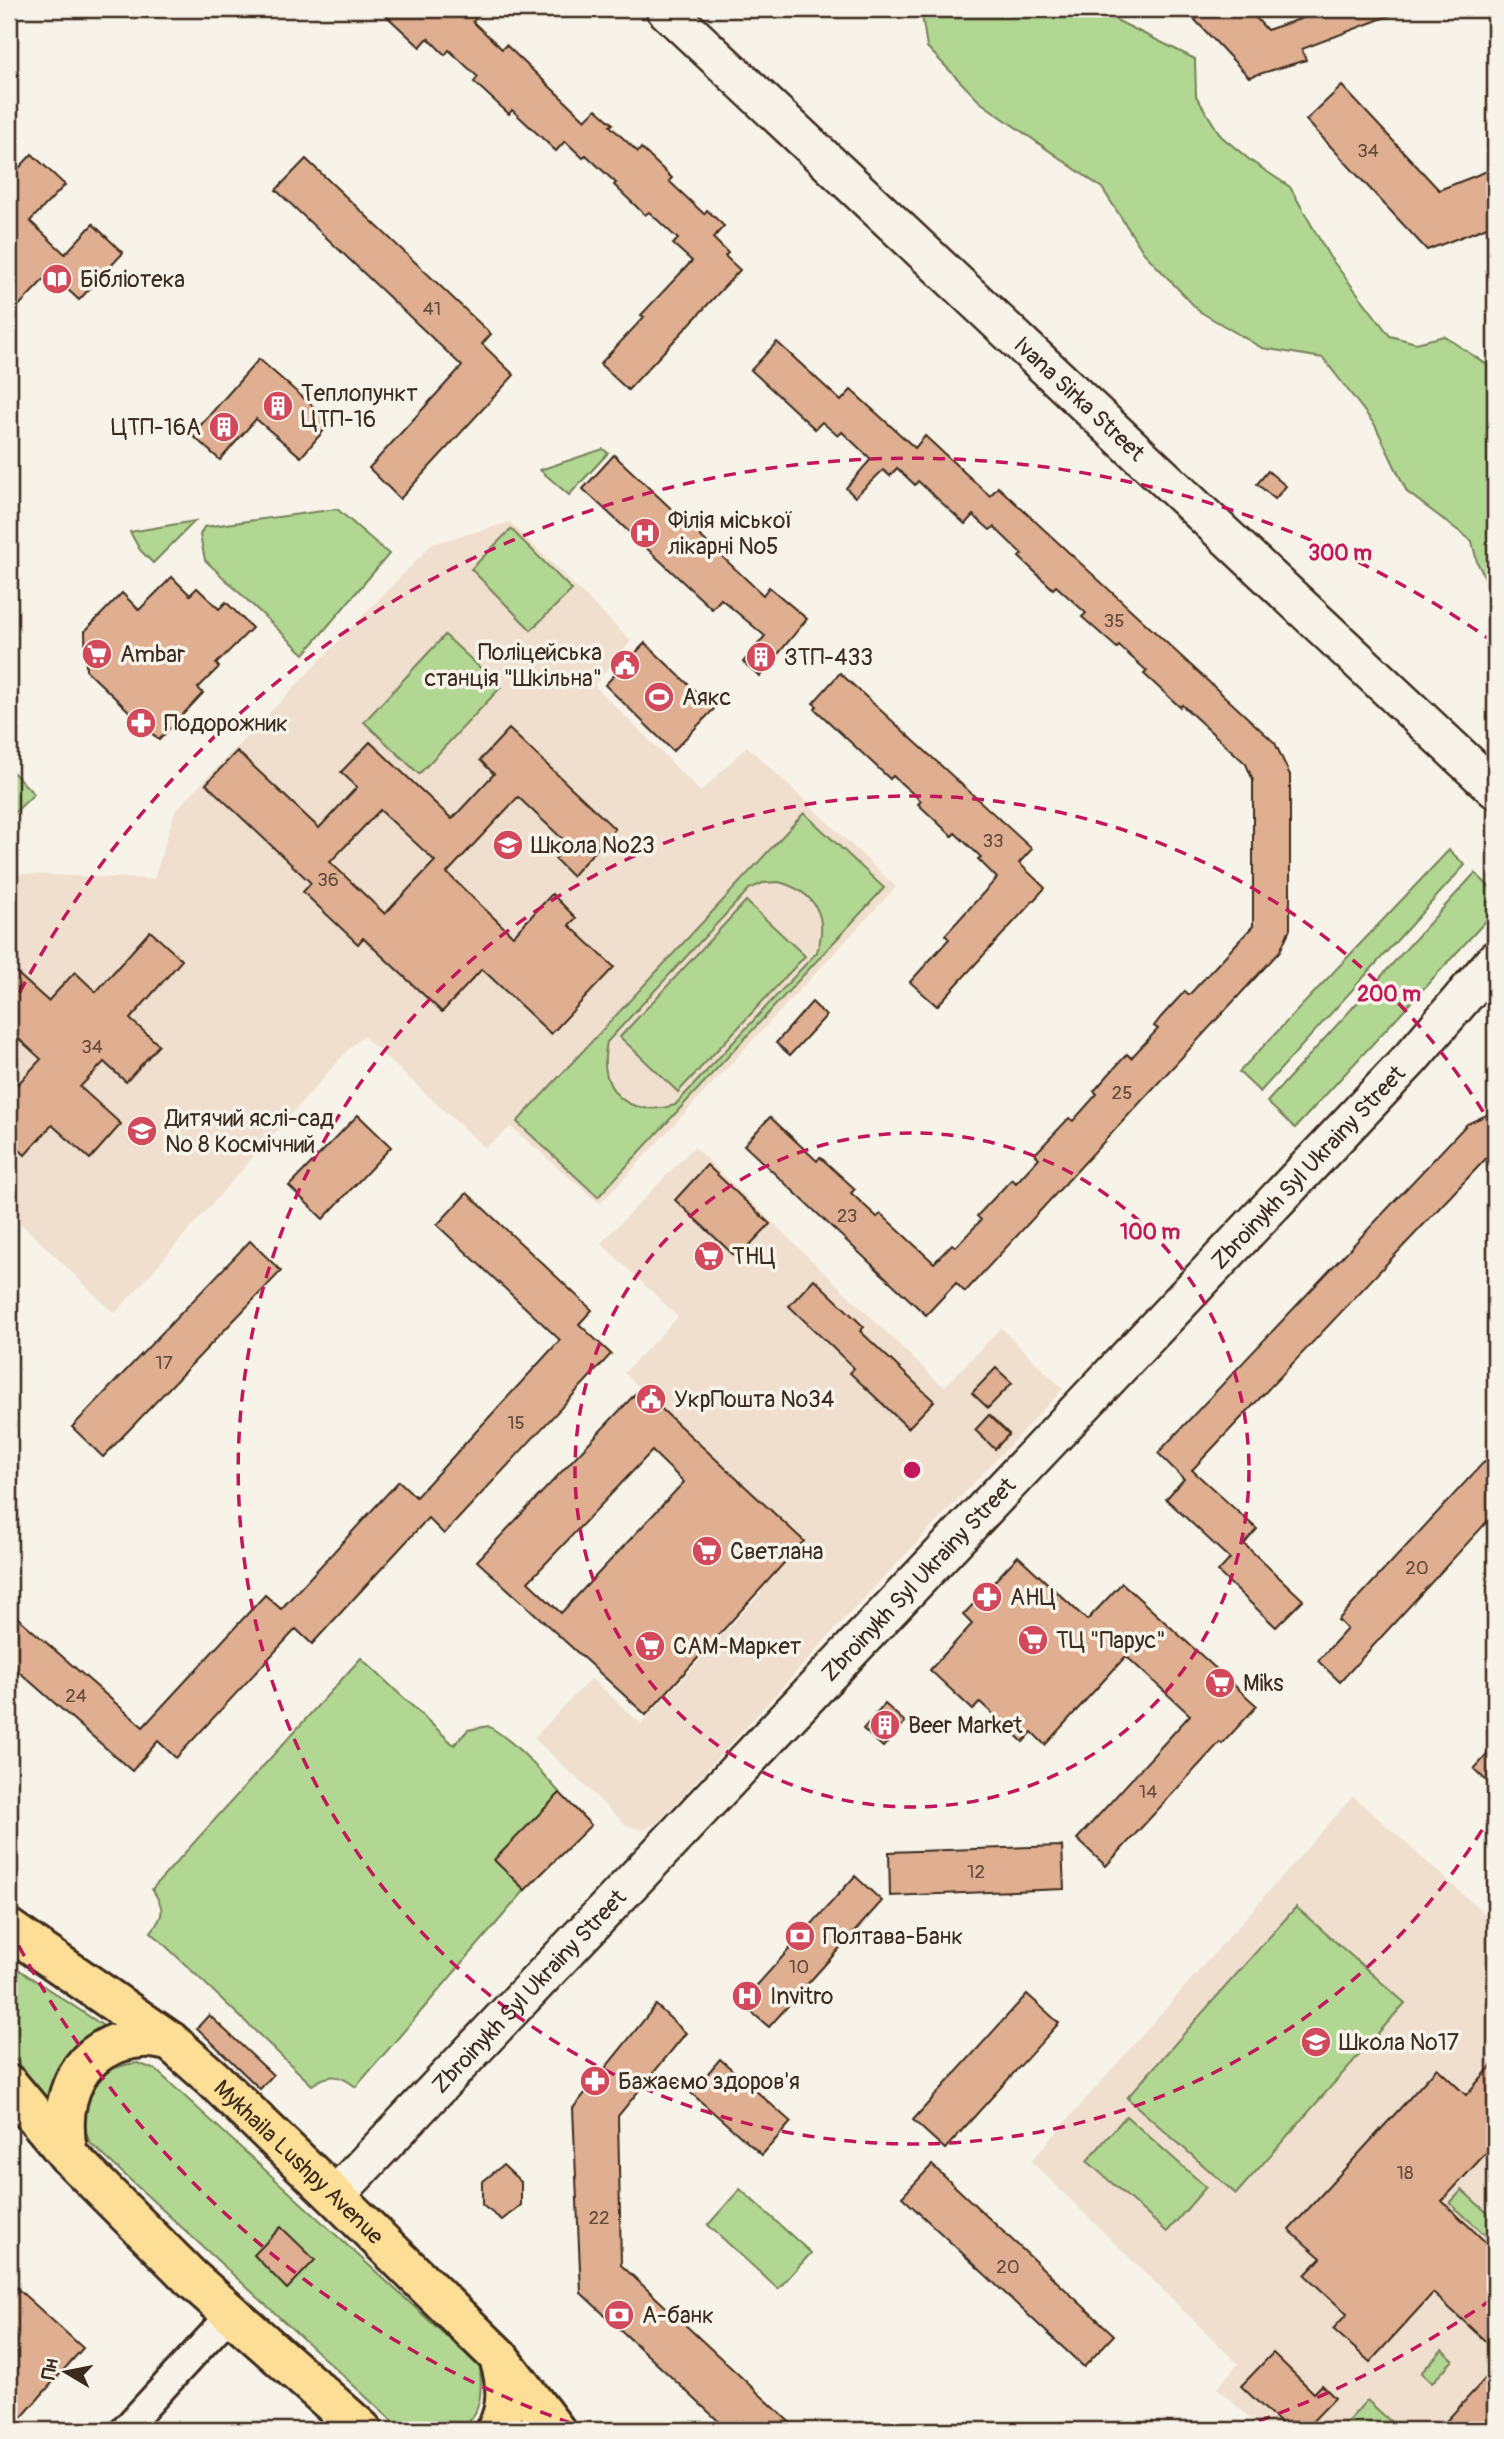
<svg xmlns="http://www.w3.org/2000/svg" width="1504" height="2439" font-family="Pangolin,sans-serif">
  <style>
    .built { fill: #f0dfce }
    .green { fill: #b1d793; stroke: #768058; stroke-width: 2; fill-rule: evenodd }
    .building { fill: #e0af91; stroke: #3b2a1e; stroke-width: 2; fill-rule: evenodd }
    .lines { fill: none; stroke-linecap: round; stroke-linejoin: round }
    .street-casing { stroke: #3b2a1e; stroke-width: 32 }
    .secondary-casing { stroke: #3b2a1e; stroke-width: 42 }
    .primary-casing { stroke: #3b2a1e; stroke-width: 44 }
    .street { stroke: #f7f3e8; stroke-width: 26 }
    .secondary { stroke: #f7f3e8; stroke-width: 37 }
    .primary { stroke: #fdde96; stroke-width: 38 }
    .ring { fill: none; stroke: #c2185b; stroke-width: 3.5; stroke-dasharray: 12 9 }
    .labels { text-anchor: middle; stroke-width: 7; stroke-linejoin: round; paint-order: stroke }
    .number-label { font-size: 19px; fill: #644b3b }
    .poi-label { font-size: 23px; fill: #3b2a1e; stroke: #f7f3e8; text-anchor: start }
    .street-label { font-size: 23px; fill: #3b2a1e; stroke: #f7f3e8 }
    .centre { fill: #c2185b; stroke: #f7f3e8; stroke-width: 3.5 }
    .ring-label { font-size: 21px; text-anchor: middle; font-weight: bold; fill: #c2185b; stroke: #f7f3e8; stroke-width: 7; stroke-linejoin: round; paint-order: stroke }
  </style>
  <rect width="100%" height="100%" fill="#f7f3e8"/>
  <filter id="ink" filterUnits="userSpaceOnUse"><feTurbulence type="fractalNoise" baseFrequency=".0143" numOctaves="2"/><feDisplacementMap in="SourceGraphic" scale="14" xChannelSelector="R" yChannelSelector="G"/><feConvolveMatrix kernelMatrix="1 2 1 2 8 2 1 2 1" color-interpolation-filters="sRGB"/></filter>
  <g filter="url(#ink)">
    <g class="built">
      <polygon points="510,522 631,641 594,685 701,792 747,746 896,887 600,1204 511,1127 485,1148 363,1036 347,1051 115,1314 9,1212 9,880 22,874 154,879 175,811 432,544"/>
      <polygon points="694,1147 939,1383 945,1386 1001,1328 1063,1389 848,1615 659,1822 643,1830 626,1825 534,1738 591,1678 641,1724 761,1593 759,1590 804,1541 624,1373 678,1317 601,1243"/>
      <polygon points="1353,1796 1495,1923 1495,2430 1263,2430 1217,2388 1238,2364 1031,2161"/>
    </g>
    <g class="green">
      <polygon points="921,9 1094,9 1195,59 1196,96 1221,136 1251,161 1290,187 1329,256 1390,336 1416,343 1444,336 1495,370 1495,586 1489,586 1477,562 1472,541 1407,492 1375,425 1323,358 1262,348 1199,311 1144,253 1102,188 980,102 927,47"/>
      <polygon points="603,449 608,453 569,495 540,470"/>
      <polygon points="337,509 389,554 304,654 205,560 200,535 204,527"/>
      <polygon points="195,521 153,563 140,550 130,532"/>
      <polygon points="511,529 572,590 531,630 471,569"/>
      <polygon points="445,635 501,687 419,774 364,722"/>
      <polygon points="9,768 34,794 9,818"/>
      <path d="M804,813L884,888L598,1197L517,1122ZM779,882C815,892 829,916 817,952L675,1105C628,1119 596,1090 607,1042L749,889L763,883Z"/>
      <polygon points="1449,850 1465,865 1260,1092 1239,1072"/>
      <polygon points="1475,873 1495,892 1495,911 1295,1128 1267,1102"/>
      <polygon points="746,901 805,956 678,1092 620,1037"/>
      <path d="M361,1658L454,1745L468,1730L488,1726C517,1743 538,1769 560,1793L494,1860L525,1890L356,2087C339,2074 330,2073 312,2085L151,1932C166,1914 164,1907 152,1889Z"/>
      <polygon points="1296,1907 1405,2003 1236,2194 1127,2098"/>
      <polygon points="9,1963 114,2033 52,2109 9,2051"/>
      <path d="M138,2063L156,2070L480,2367C482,2391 482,2415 460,2430H402L90,2143C71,2100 94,2067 138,2063Z"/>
      <polygon points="1126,2116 1206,2187 1167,2232 1087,2161"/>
      <polygon points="740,2189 811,2253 778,2289 708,2225"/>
      <polygon points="1462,2190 1495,2220 1495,2244 1450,2203"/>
      <polygon points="1442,2350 1453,2360 1432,2383 1421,2373"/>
      <polygon points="1367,2400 1400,2430 1340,2430"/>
    </g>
    <g class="building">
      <polygon points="379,9 466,9 476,18 473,22 502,49 506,45 585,120 596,109 613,124 610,126 638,152 641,148 672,178 669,181 704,214 707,210 724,226 713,238 728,253 725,256 740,270 628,390 600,364 644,317 641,315 692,261 673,244 678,239 649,212 645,215 614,185 616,183 586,155 583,158 565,141 556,151 512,110 509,114 474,82 478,77 449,50 445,55 428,38 420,47"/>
      <polygon points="1206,9 1248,9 1267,30 1309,16 1307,9 1404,10 1302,49 1306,60 1249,77 1195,20"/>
      <polygon points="1342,86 1439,190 1495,168 1495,224 1427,250 1306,120"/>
      <polygon points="32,154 65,185 30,221 65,254 93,224 123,253 79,300 50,273 9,316 9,179"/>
      <polygon points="306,159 491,334 482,344 514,375 400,499 369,468 462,366 276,190"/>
      <polygon points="777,342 841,401 851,390 915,448 925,436 990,496 998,487 1275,743 1290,775 1290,929 1280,951 965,1292 956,1283 926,1315 744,1145 770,1117 817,1161 820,1157 855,1189 851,1193 877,1217 881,1214 934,1263 952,1244 956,1247 981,1220 977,1216 1012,1179 1016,1183 1039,1158 1035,1154 1069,1118 1073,1121 1097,1094 1094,1091 1127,1054 1131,1058 1158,1029 1154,1026 1161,1017 1185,991 1189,995 1253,926 1253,780 1246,764 1182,705 1180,707 1144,674 1147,671 1119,646 1117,648 1082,617 1086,613 1056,586 1053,589 1019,557 1022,554 994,527 990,530 973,515 965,524 918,481 915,485 897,468 890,476 883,470 855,497 846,488 871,459 842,432 838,436 822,422 815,429 751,370"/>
      <polygon points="259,359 331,422 301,457 256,419 220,460 192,435"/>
      <polygon points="614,455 763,595 769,587 807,619 760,676 743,662 765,636 721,599 712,609 583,489"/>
      <polygon points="1268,471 1286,486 1275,499 1257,484"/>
      <polygon points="172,577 190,595 197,588 219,609 226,602 252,628 216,664 219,667 198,688 203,693 159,740 86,670 85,631 122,593 139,610"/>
      <polygon points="645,643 714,709 673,751 605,685"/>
      <polygon points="840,673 1032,849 1019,863 1045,888 937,1006 910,982 949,939 945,935 997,878 978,859 981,857 955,833 952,836 918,804 921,801 893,776 890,779 815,709 817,706 813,703"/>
      <path d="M509,729L615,829L572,876L555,859L568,844L518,797L447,873L513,936L552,894L576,918L569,925L614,967L551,1034L482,969L442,1012L363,938L358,944L303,892L311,883L206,784L237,751L319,828L357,787L341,772L370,742L452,819L494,774L480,760ZM380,810L435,861L385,914L330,862Z"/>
      <polygon points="150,931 182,960 130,1019 159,1045 126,1082 104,1062 80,1087 121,1124 90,1159 52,1125 25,1155 9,1140 9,1076 18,1084 41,1059 9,1030 9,966 48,1001 75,972 96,992"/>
      <polygon points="812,1002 826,1016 790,1055 776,1043"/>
      <polygon points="1495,1111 1495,1149 1192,1470 1257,1529 1244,1544 1303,1600 1276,1627 1218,1572 1230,1559 1166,1499 1184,1479 1158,1453 1467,1124"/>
      <polygon points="358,1115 391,1147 323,1219 289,1186"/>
      <polygon points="707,1165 770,1224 737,1258 675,1200"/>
      <polygon points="467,1193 592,1310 579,1324 611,1354 444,1534 428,1518 312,1644 296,1629 176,1758 158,1741 132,1771 9,1663 9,1610 143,1727 265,1595 281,1609 399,1481 416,1497 560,1340 437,1225"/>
      <polygon points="250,1241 281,1271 103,1457 72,1427"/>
      <polygon points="814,1279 864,1327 860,1331 934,1401 908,1428 850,1373 854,1368 789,1306"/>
      <polygon points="996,1368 1012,1383 988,1408 972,1393"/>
      <path d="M640,1389L804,1541L646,1715L477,1561ZM652,1451L684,1482L561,1613L528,1582Z"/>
      <polygon points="989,1415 1009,1434 995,1449 975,1430"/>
      <polygon points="1495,1450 1495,1513 1340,1682 1318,1661 1347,1629 1338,1620"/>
      <polygon points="1018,1556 1087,1620 1122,1583 1257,1706 1222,1744 1220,1742 1106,1866 1077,1839 1190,1715 1126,1656 1045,1745 1032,1732 1023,1742 980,1702 973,1710 930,1670 972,1624 963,1615"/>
      <polygon points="885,1704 905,1722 883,1747 863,1729"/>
      <polygon points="1495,1746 1495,1789 1474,1769"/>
      <polygon points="560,1793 591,1825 525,1890 494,1860"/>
      <polygon points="1062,1846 1064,1889 890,1896 889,1852"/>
      <polygon points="855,1876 882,1901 769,2027 741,2003"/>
      <polygon points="1027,1994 1059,2023 945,2149 913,2120"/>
      <polygon points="656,2005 686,2033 618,2116 621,2265 798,2430 728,2430 581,2293 573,2108"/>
      <polygon points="209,2015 273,2075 260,2089 197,2028"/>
      <polygon points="720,2059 791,2122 762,2155 691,2093"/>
      <polygon points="1495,2062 1495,2143 1442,2201 1495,2251 1495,2350 1433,2293 1370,2362 1333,2329 1347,2314 1305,2275 1321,2258 1289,2230 1437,2068 1466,2095"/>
      <polygon points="503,2165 521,2182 521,2205 502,2220 482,2205 482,2182"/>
      <polygon points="932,2165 1114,2335 1084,2367 902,2197"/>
      <polygon points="281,2227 315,2260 287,2289 254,2255"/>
      <polygon points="9,2281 83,2348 22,2417 9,2406"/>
      <polygon points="1273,2353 1314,2393 1322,2385 1335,2398 1304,2430 1287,2430 1241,2386"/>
      <polygon points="1495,2368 1495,2430 1438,2430"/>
    </g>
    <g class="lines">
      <g class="street-casing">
        <polyline id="street" points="124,2430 230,2315"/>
      </g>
      <g class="secondary-casing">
        <g id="secondary">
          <path id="s1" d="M665,9L1495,789"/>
          <path id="s2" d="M335,2196L1411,1058L1495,960"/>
        </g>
      </g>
      <g class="primary-casing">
        <g id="primary">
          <path id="s3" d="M9,1929L170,2041L211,2077L335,2196L499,2357L555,2430"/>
          <polyline points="9,2085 68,2155 191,2278 362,2430"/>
          <path d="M68,2155C56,2098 78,2043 142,2038C151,2037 161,2040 170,2041"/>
          <path d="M496,2430C509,2407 507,2383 499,2358"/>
        </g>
      </g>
      <use href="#street" class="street"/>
      <use href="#secondary" class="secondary"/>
      <use href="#primary" class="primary"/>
    </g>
  </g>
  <g class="ring">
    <circle cx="912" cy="1470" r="337"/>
    <path d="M1493 1812A674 674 0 1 1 1493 1128"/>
    <path d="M1492 2299A1012 1012 0 0 1 1233 2430M591 2430A1012 1012 0 0 1 10 1929M10 1011A1012 1012 0 0 1 1492 641"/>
  </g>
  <defs>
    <g id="library-disc" transform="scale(1.575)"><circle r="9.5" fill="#d1495b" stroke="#f7f3e8"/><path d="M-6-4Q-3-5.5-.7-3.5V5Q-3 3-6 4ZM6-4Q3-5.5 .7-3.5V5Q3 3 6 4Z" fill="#fff"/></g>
    <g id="building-disc" transform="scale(1.575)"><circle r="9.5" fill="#d1495b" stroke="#f7f3e8"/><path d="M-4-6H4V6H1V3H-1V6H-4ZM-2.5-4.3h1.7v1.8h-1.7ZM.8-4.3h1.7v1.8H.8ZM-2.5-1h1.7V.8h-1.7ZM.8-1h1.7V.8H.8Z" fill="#fff"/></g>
    <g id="hospital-disc" transform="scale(1.575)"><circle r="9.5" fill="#d1495b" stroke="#f7f3e8"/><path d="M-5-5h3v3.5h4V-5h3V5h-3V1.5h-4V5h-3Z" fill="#fff"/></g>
    <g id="supermarket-disc" transform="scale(1.575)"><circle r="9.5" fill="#d1495b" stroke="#f7f3e8"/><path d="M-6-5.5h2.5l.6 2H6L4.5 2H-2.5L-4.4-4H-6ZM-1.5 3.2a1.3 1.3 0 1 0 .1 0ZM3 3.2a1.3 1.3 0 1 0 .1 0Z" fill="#fff"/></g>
    <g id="civic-disc" transform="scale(1.575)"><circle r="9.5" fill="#d1495b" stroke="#f7f3e8"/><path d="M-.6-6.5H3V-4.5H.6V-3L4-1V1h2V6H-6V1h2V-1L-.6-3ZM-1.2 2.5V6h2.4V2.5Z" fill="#fff"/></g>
    <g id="stadium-disc" transform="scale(1.575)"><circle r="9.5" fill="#d1495b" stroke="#f7f3e8"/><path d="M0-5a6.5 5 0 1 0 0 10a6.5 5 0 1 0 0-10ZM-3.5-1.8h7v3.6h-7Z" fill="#fff"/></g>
    <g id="pharmacy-disc" transform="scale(1.575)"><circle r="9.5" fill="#d1495b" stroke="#f7f3e8"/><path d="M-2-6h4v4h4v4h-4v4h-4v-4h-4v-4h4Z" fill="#fff"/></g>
    <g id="school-disc" transform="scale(1.575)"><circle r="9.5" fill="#d1495b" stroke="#f7f3e8"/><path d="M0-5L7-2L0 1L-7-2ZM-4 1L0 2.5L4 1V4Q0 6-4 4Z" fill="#fff"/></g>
    <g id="bank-disc" transform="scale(1.575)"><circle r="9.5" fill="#d1495b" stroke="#f7f3e8"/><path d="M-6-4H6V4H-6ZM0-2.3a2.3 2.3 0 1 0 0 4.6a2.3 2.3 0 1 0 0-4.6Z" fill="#fff"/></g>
  </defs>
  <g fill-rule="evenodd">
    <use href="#library-disc" x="57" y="279"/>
    <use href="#building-disc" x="278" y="406"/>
    <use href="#building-disc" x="224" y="427"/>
    <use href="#hospital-disc" x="645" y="533"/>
    <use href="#supermarket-disc" x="97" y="654"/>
    <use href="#building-disc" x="761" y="657"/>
    <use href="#civic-disc" x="625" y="665"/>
    <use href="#stadium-disc" x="659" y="697"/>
    <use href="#pharmacy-disc" x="141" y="723"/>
    <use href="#school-disc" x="508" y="845"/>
    <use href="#school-disc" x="142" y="1131"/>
    <use href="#supermarket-disc" x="709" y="1256"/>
    <use href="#civic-disc" x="651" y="1399"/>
    <use href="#supermarket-disc" x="707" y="1551"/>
    <use href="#pharmacy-disc" x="987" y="1597"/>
    <use href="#supermarket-disc" x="1033" y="1640"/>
    <use href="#supermarket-disc" x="650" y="1646"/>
    <use href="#supermarket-disc" x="1220" y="1683"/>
    <use href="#building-disc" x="885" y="1725"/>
    <use href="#bank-disc" x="800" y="1936"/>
    <use href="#hospital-disc" x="747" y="1996"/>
    <use href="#school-disc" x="1316" y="2042"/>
    <use href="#pharmacy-disc" x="595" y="2081"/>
    <use href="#bank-disc" x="619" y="2315"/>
  </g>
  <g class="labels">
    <g class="number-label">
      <text x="1368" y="157">34</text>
      <text x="432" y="315">41</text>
      <text x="1114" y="627">35</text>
      <text x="993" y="847">33</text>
      <text x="328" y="886">36</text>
      <text x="92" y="1053">34</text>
      <text x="1122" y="1099">25</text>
      <text x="847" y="1222">23</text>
      <text x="164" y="1369">17</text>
      <text x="516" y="1429">15</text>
      <text x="1417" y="1574">20</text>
      <text x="76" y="1702">24</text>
      <text x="1148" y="1798">14</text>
      <text x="976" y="1878">12</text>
      <text x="799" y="1973">10</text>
      <text x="1405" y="2179">18</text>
      <text x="599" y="2224">22</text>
      <text x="1008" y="2273">20</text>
    </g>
    <g class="poi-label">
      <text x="80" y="287">Бібліотека</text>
      <text x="301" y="401">Теплопункт<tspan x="301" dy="26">ЦТП-16</tspan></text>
      <text x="201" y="435" text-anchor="end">ЦТП-16А</text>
      <text x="668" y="528">Філія міської<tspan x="668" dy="26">лікарні №5</tspan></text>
      <text x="602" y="660" text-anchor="end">Поліцейська<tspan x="602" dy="26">станція "Шкільна"</tspan></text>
      <text x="120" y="662">Ambar</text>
      <text x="784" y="665">ЗТП-433</text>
      <text x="682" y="705">Аякс</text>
      <text x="164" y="731">Подорожник</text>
      <text x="531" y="853">Школа №23</text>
      <text x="165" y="1126">Дитячий яслі-сад<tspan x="165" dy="26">№ 8 Космічний</tspan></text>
      <text x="732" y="1264">ТНЦ</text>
      <text x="674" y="1407">УкрПошта №34</text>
      <text x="730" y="1559">Светлана</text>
      <text x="1010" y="1605">АНЦ</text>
      <text x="1056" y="1648">ТЦ "Парус"</text>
      <text x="673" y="1654">САМ-Маркет</text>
      <text x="1243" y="1691">Miks</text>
      <text x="908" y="1733">Beer Market</text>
      <text x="823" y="1944">Полтава-Банк</text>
      <text x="770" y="2004">Invitro</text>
      <text x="1339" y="2050">Школа №17</text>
      <text x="618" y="2089">Бажаємо здоров'я</text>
      <text x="642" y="2323">А-банк</text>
    </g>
    <g class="street-label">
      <text dy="8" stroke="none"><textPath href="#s1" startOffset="569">Ivana Sirka Street</textPath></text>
      <text dy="8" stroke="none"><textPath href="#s2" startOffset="1416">Zbroinykh Syl Ukrainy Street</textPath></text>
      <text dy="8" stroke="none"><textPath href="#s2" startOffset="849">Zbroinykh Syl Ukrainy Street</textPath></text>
      <text dy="8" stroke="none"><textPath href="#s2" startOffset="282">Zbroinykh Syl Ukrainy Street</textPath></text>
      <text dy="8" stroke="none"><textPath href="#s3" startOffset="373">Mykhaila Lushpy Avenue</textPath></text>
    </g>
  </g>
  <circle cx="912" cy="1470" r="10" class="centre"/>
  <g class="ring-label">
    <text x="1340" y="560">300 m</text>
    <text x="1389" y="1001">200 m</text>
    <text x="1150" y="1239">100 m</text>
  </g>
  <rect width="1504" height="2439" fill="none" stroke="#f7f3e8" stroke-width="35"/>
  <rect x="18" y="18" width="1469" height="2404" fill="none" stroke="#3b2a1e" stroke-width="2.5" filter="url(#ink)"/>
  <g transform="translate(66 2372) rotate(280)" stroke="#f7f3e8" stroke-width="5" paint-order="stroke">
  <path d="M0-5L12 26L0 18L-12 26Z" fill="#3b2a1e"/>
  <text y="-10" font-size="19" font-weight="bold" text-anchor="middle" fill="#3b2a1e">Пн</text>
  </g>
</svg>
